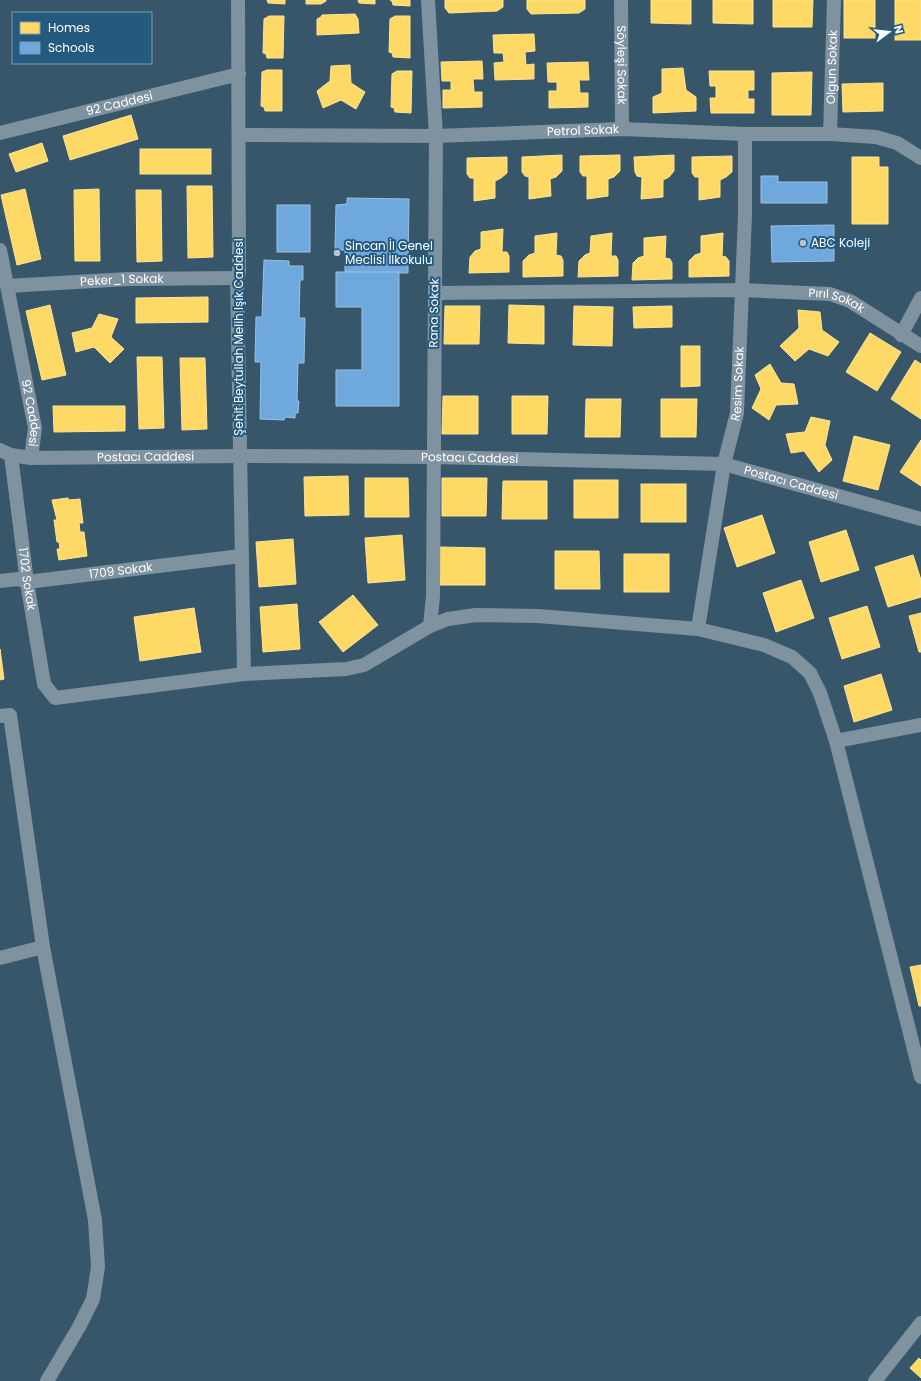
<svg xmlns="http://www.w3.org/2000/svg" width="921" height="1381" font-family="Poppins,sans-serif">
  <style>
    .homes { fill: #ffd966; stroke: #ffe494 }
    .schools { fill: #6fa8dc; stroke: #9ac2e6 }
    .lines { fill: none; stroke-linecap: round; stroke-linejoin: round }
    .minor { stroke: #7e92a0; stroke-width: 14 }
    .poi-dot { fill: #b9c4cb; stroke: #245a7e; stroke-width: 1.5 }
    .labels { text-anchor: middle; stroke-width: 4; stroke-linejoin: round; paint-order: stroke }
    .street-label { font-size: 12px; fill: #fff; stroke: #245a7e }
    .poi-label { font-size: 12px; fill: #fff; stroke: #245a7e; text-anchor: start }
  </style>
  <rect width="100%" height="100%" fill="#38566a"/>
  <g class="homes">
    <polygon points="267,0 285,0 285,4 268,3"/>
    <polygon points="306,0 326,0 326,1 321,4 306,4"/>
    <polygon points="358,0 375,0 375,4 359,3"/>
    <polygon points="390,0 410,0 410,6 393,5 392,1"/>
    <polygon points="445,0 503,0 503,7 497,11 449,13 445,8"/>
    <polygon points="527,0 585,0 585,9 579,13 531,14 527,9"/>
    <polygon points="651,0 691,0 691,24 651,23"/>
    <polygon points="713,0 753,0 753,24 713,23"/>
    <polygon points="773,0 813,0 812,27 773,27"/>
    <rect x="844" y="0" width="31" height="38"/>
    <rect x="895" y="0" width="26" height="40"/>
    <polygon points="355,14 358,19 359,33 317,35 317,19 321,17 322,15"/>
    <polygon points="269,16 284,16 283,58 267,58 266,54 263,53 264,19"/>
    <polygon points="395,16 410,16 410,58 393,57 392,53 389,52 390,19"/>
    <polygon points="534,34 535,51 525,52 526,65 534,64 534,79 495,80 494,63 504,62 503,53 494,53 493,35"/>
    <polygon points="482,61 483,79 473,79 474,92 482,92 482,107 443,108 443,90 451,90 451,81 442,81 441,62"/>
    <polygon points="588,62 589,80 579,80 580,93 588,93 588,107 549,108 549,91 557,91 557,82 548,82 547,63"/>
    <polygon points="350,65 351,83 365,92 356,109 341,100 323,108 317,91 330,81 331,66"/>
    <polygon points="683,68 686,90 696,97 696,111 653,113 653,97 662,93 662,69"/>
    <polygon points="267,70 282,70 282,111 265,111 264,107 261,106 262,72"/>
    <polygon points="397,71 412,71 411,113 395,112 394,108 391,107 392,74"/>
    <polygon points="709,71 754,71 754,90 748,90 748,99 754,99 754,113 711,113 710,98 716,98 716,86 710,86"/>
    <polygon points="812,72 811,115 772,115 772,73"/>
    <polygon points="883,83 883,111 843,112 842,84"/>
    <polygon points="131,115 138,139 70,160 63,136"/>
    <polygon points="42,143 48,161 16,172 9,154"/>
    <rect x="140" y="149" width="71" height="25"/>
    <polygon points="562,155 562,171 556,177 550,179 551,196 529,199 529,177 525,176 522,172 522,157"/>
    <polygon points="620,155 620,171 614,177 608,179 608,196 587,199 587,176 583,176 580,172 580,156"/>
    <polygon points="674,155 674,171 669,177 663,180 663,197 641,199 642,177 637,176 635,172 634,157"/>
    <polygon points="732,156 732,172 726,177 720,180 720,197 699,200 699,177 695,177 692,173 692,157"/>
    <polygon points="507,157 507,173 501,178 495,181 495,198 474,201 474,178 470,178 467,174 467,158"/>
    <polygon points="852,157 879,157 879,167 888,167 888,224 852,224"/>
    <polygon points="187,186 212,186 213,257 188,258"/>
    <polygon points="25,189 41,259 17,265 1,195"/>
    <polygon points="99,189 100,261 75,261 74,190"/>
    <polygon points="136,190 161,190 162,261 137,262"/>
    <polygon points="503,229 502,252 507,252 509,256 509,272 469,273 470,257 475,251 481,249 481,232"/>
    <polygon points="557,233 556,255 561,256 563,260 563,276 523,277 523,261 529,255 535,253 535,236"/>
    <polygon points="612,233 611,256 616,256 618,260 618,276 578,277 579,261 585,255 590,253 591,236"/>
    <polygon points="723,233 722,256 726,257 729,261 729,276 689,277 689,261 695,255 701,253 701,236"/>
    <polygon points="666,236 665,258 670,259 672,263 672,279 632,280 633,263 638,258 644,256 644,238"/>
    <polygon points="208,297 208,322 136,323 136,298"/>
    <polygon points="50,305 66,375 42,380 26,311"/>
    <polygon points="509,305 544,306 544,344 508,343"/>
    <polygon points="445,306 480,306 479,344 444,344"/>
    <polygon points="574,306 613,307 612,346 573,345"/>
    <polygon points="672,306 672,327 634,328 633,307"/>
    <polygon points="798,310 820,312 822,330 839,342 828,356 809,349 795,361 780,346 799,328"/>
    <polygon points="99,314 118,319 111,337 124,349 110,363 94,347 76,352 72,333 92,328"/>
    <polygon points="870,333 901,352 877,391 846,372"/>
    <polygon points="681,346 700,346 700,386 681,387"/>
    <polygon points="137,357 162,357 164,428 139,429"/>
    <polygon points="180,358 205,358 207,429 182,430"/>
    <polygon points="915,360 921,364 921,419 891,399"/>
    <polygon points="770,364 781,383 794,384 798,404 776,405 769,420 752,408 761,389 755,375"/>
    <polygon points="443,396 478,396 478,434 442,434"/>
    <polygon points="512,396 548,396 547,434 512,434"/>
    <polygon points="586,399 621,399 620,437 585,437"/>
    <polygon points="661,399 697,399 696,437 661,437"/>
    <polygon points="53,406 125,406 125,431 54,432"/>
    <polygon points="811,417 830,421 825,445 832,460 819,472 804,451 791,453 786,434 805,432"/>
    <polygon points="854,436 890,445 878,490 843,481"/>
    <polygon points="921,440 921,486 900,472"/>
    <polygon points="348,476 349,515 305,516 304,477"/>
    <polygon points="365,478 408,478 409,517 365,517"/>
    <polygon points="442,478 487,478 486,516 442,516"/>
    <rect x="574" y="480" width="44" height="38"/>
    <polygon points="503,481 547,481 547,519 502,519"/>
    <rect x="641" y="484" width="45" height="38"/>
    <polygon points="68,498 69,500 80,499 83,523 79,523 80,532 84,532 87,556 59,560 57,549 60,549 59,542 57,542 54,520 57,520 52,500"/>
    <polygon points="762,515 775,553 737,567 724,528"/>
    <polygon points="846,530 859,570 821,582 809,542"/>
    <polygon points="402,535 405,580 368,583 365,538"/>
    <polygon points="293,539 296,584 259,587 256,542"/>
    <polygon points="440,547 485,548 485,585 440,585"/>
    <polygon points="555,551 599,551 600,589 555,589"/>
    <rect x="624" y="554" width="45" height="38"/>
    <polygon points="913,555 921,580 921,597 888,607 875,567"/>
    <polygon points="801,580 814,618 776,632 763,593"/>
    <polygon points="353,595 378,625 343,652 319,622"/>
    <polygon points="297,604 300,649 263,652 260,607"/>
    <polygon points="867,606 880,647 842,659 829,618"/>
    <polygon points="194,608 201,652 140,661 134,617"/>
    <polygon points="921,613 921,652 919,652 909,616"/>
    <polygon points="0,649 4,679 0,680"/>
    <polygon points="881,674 892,710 854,722 844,686"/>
    <polygon points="921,965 921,1006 919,1006 910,967"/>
    <polygon points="919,1358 921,1360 921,1378 910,1368"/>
  </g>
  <g class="schools">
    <polygon points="761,176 778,176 778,182 827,182 827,203 761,203"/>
    <polygon points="347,198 409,199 408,273 345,272 345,250 335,250 336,205 347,204"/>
    <rect x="277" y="205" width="33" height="47"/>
    <polygon points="834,225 834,261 772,262 771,226"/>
    <polygon points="264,260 289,261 289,266 303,266 303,280 300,280 299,318 305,318 304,363 298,363 297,401 299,401 298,413 295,413 295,418 285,417 284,420 260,419 261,362 255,362 256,317 262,317"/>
    <polygon points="336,272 399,272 399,406 336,406 336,370 362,370 362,307 336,307"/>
  </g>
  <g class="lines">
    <g class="minor">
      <polyline points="238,0 239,273 237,278 244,674"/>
      <polyline points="428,0 436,136 433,596 430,626"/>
      <path id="s1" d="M621,0L622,129"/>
      <path id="s2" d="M0,133L239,74"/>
      <path id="s3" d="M830,134L834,0"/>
      <path id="s4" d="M239,135L436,136L622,129L745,134H830L876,137L897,143L921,158"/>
      <path id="s5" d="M0,250L35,428L31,458"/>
      <path id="s6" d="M7,286L128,279L237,278"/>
      <path id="s7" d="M435,293L741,290L830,294L850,301L921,346"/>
      <polyline points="901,335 921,298"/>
      <path id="s8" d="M0,450L11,455L31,458L239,456L433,457L724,464L921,519"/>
      <path id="s9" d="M11,455L27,582L44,684L55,698L244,674L346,669L364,665L430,626L448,619L476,615L538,616L698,629L764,645L792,657L810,673L820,693L836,741L921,1077"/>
      <path id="s10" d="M0,581L18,579L27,582L241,556"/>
      <path id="s11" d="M698,629L724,464L737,413L745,215V134"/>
      <polyline points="0,716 10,715 43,947 95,1220 98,1267 93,1299 79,1327 47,1381"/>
      <polyline points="836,741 921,725"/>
      <polyline points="0,958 43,947"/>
      <polyline points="875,1381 921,1323"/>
    </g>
  </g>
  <g class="poi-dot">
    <circle cx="803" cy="243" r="4"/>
    <circle cx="337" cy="253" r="4"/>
  </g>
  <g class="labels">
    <g class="street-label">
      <text dy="4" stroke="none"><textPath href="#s1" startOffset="65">Söyleşi Sokak</textPath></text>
      <text dy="4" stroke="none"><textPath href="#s3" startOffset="67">Olgun Sokak</textPath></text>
      <text dy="4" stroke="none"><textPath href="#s2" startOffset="123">92 Caddesi</textPath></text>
      <text dy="4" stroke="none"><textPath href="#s4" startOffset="344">Petrol Sokak</textPath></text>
      <text dy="4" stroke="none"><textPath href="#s6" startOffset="115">Peker_1 Sokak</textPath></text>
      <text dy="4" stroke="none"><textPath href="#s7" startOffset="403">Pırıl Sokak</textPath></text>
      <text transform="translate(434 313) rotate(-89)" y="4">Rana Sokak</text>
      <text transform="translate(239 337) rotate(-90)" y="4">Şehit Beytullah Melih Işık Caddesi</text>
      <text dy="4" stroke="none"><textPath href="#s11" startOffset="249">Resim Sokak</textPath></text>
      <text dy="4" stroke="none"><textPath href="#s5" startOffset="166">92 Caddesi</textPath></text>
      <text dy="4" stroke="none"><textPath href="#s8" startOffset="147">Postacı Caddesi</textPath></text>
      <text dy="4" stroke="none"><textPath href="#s8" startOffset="471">Postacı Caddesi</textPath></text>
      <text dy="4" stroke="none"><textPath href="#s8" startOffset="795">Postacı Caddesi</textPath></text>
      <text dy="4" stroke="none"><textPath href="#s10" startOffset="122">1709 Sokak</textPath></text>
      <text dy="4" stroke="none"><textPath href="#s9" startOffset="125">1702 Sokak</textPath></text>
    </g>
    <g class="poi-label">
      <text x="811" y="247">ABC Koleji</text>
      <text x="345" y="250">Sincan İl Genel<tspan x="345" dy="14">Meclisi İlkokulu</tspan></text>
    </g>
  </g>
  <rect x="12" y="12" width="140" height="52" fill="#245a7e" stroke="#7c9cb2"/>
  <rect x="20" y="22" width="20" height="12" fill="#ffd966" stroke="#7c9cb2"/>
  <text x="48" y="32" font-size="12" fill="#ffffff">Homes</text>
  <rect x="20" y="42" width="20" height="12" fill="#6fa8dc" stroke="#7c9cb2"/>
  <text x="48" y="52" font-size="12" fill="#ffffff">Schools</text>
  <g transform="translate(889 32) rotate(75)" stroke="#245a7e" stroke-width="3" paint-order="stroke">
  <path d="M0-3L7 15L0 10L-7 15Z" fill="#ffffff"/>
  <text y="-6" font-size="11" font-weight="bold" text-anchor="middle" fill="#ffffff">N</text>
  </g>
</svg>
